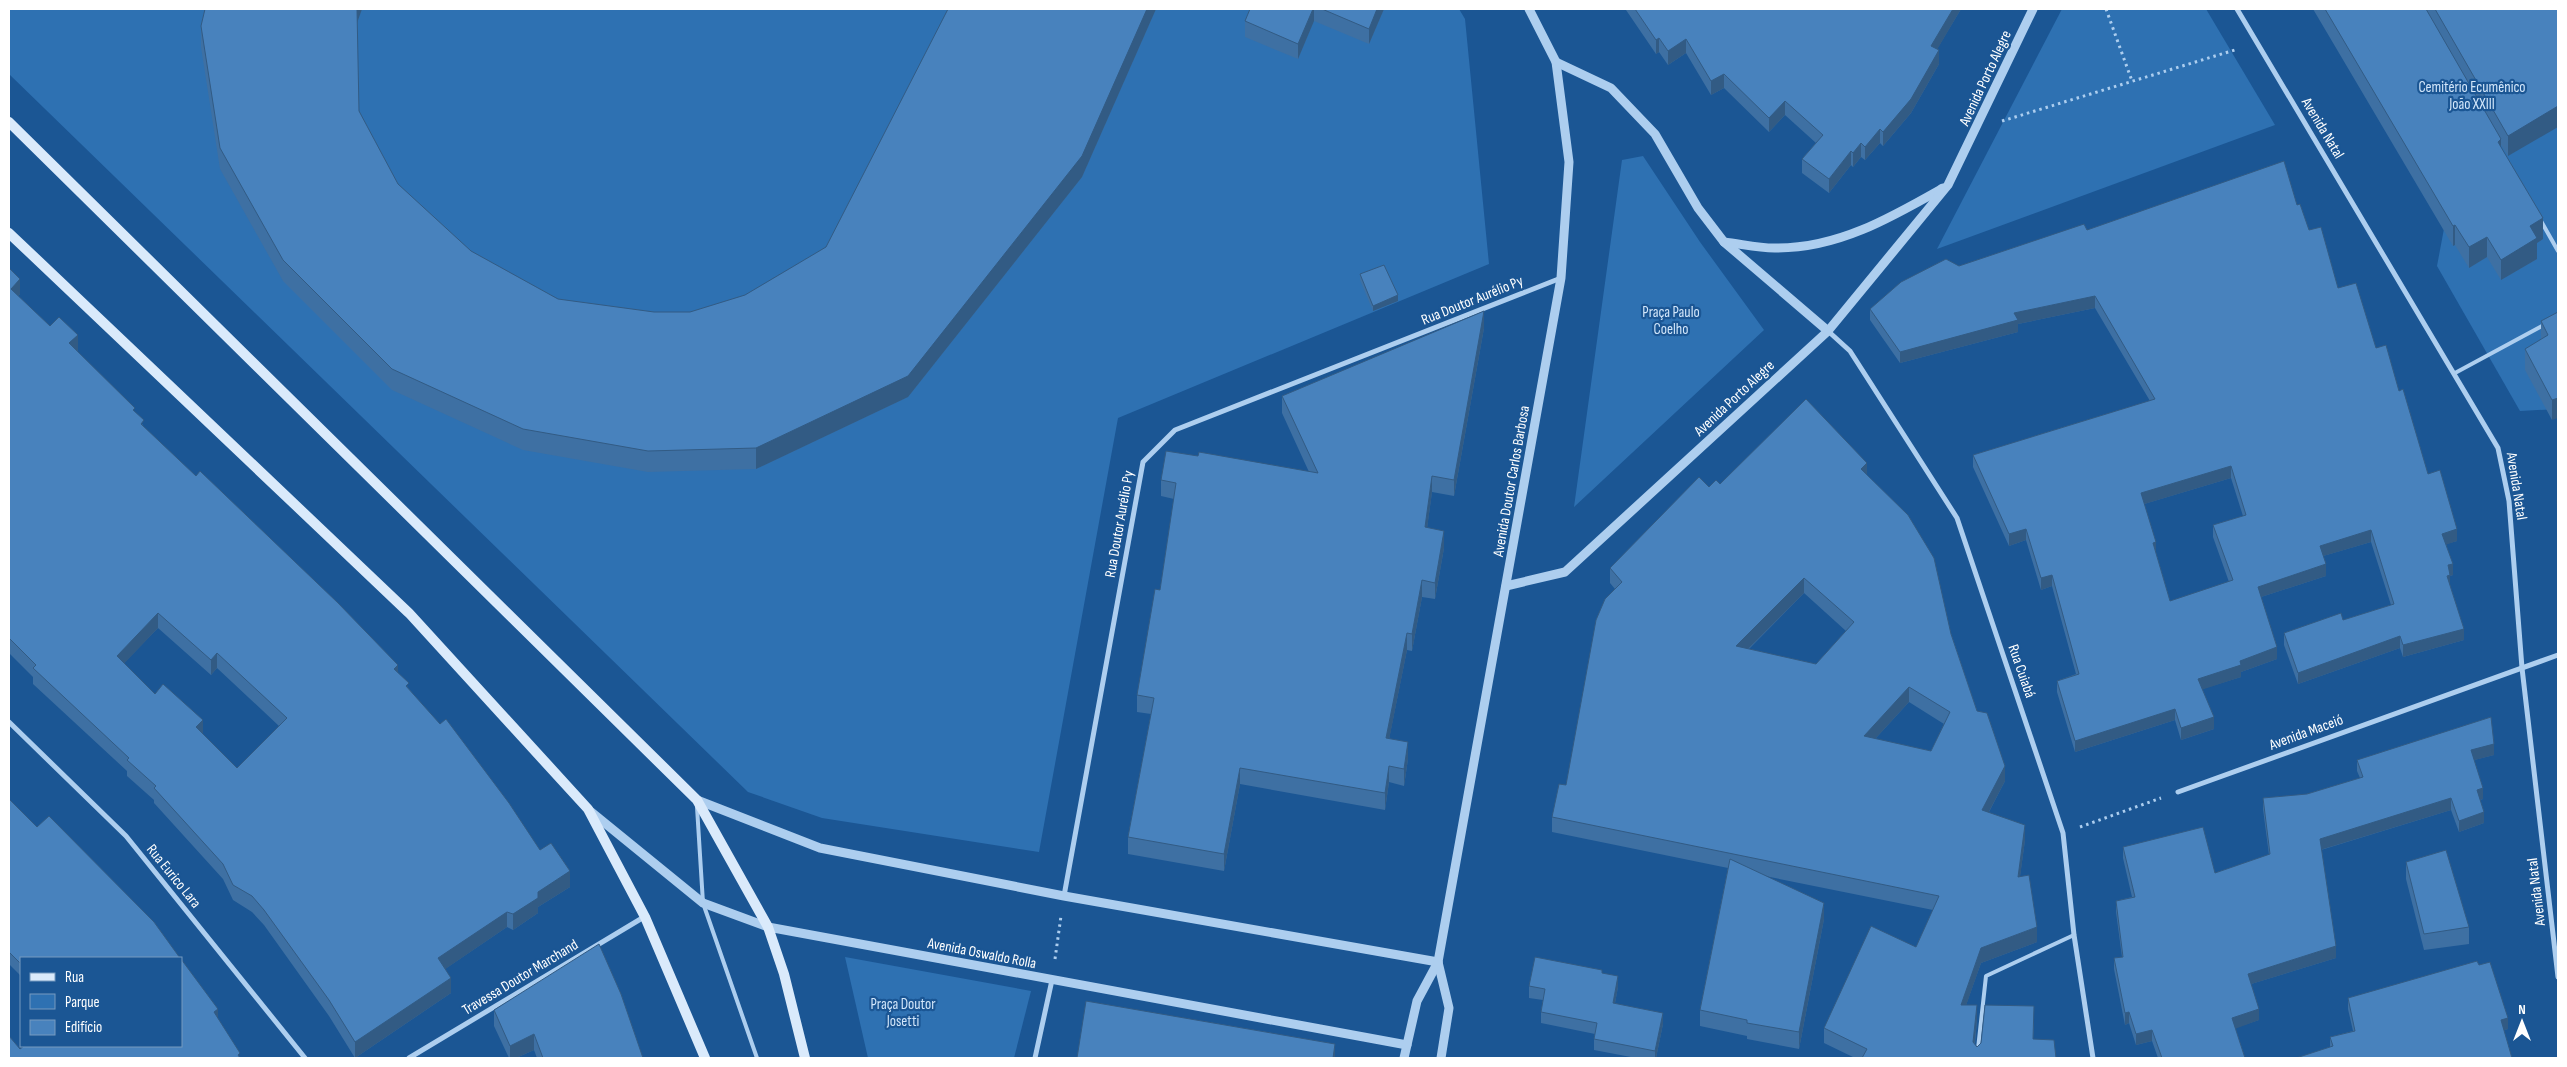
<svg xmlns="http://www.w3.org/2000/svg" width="2567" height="1067" font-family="'Sofia Sans Condensed',sans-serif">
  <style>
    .green { fill: #2e71b2 }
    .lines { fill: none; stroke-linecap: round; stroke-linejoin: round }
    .path { stroke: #adceef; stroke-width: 3; stroke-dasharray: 2.5 4; stroke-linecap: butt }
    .service { stroke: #adceef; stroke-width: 4 }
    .minor { stroke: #adceef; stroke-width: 5 }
    .tertiary { stroke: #adceef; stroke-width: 9 }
    .secondary { stroke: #daeafb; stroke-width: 10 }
    .wall { fill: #3e70a3; fill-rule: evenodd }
    .shaded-wall { fill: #325b84 }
    .building { fill: #4882bd; stroke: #325b84; fill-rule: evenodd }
    .labels { text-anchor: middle; stroke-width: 4.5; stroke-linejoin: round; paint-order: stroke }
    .street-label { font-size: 15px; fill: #fff; stroke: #1b5694 }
    .park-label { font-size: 15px; fill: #d3e7fb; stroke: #1b5694 }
  </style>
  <rect width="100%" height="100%" fill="#1b5694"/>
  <g class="green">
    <polygon points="9,9 1459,9 1465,19 1489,264 1118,418 1039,852 822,818 748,792 9,74"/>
    <polygon points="2062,9 2206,9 2275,125 1937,249"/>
    <polygon points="2558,9 2558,409 2520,411 2437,266 2446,218"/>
    <polygon points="1643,156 1700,242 1764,330 1574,507 1622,160"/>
    <polygon points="845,957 1031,991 1014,1058 868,1058"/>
  </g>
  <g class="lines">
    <g class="path">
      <polyline points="2106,9 2132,81"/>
      <polyline points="2002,121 2238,49"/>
      <polyline points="2080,827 2161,798"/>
      <polyline points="1055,959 1061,916"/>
    </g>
    <g class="service">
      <polyline points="2541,221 2558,251"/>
      <polyline points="2455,373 2544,325"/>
      <polyline points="697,807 703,903 757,1058"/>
      <polyline points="1977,1058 1986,976 2074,935"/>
    </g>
    <g class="minor">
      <polyline points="2237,9 2498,448 2509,501 2522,668 2558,977"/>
      <polyline points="1828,331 1850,351 1957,518 2063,833 2074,935 2093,1058"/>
      <polyline points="9,722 126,836 305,1058"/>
      <polyline points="2178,792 2558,655"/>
      <polyline points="1064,896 1143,462 1175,430 1561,278"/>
      <polyline points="409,1058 644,917"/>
      <polyline points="1035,1058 1052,980"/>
    </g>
    <g class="tertiary">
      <polyline points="1556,62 1611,88 1655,134 1698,208 1724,242 1828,331"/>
      <path d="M1724,242C1742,244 1761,249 1778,248C1839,248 1892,217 1943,188"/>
      <polyline points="1506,586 1565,572 1828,331 1948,185 2033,9"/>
      <polyline points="697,800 820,848 1064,896 1438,962"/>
      <polyline points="590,811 703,903 768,927 1407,1045"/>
      <polyline points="1438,962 1449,1008 1441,1058"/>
      <polyline points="1404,1058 1417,1001 1438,962 1561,278 1569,162 1556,62 1529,9"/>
    </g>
    <g class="secondary">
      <polyline points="9,122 697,800 768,927 784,974 805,1058"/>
      <polyline points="9,233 409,613 588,809 645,917 705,1058"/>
    </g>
  </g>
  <g class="wall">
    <polygon points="205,9 362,9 357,22 359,111 398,184 471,251 558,299 654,312 690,312 745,295 826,247 948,9 1156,9 1082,177 908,397 756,469 648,472 523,450 392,390 283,281 220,169 201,47 201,26"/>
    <polygon points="1250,9 1384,9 1369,44 1314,21 1298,59 1245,37 1245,21"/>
    <polygon points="1626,9 1961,9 1937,49 1939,64 1911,113 1883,146 1880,143 1865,160 1861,157 1853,167 1851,165 1829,193 1802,173 1802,159 1816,143 1785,115 1769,132 1724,88 1711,95 1686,53 1668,65 1659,52 1656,54 1626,10"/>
    <polygon points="2313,9 2558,9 2508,156 2501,145 2501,148 2543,239 2537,243 2537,259 2501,280 2487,257 2469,268 2455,245 2453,246"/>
    <path d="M2297,205L2338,288L2376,348L2399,391L2428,474L2457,541L2446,544L2453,575L2450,576V585L2464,640L2403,657L2400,648L2298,684L2284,645V633L2343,620L2391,605L2371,542L2323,556L2326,576L2261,597L2277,659L2241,672V677L2202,689L2214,729L2181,740L2175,720L2075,752L2057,692V681L2076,674L2052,586L2041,590L2026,540L2009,546L1973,467V455L2150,401L2095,308L2018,324V332L1900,363L1870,320V309L1959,266L2087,230ZM2231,478L2243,516L2213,525V537L2229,582L2170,601L2156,553L2144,504Z"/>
    <path d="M9,268L20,294L18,296L50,326L78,350L77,351L135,412L144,427L398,673L409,689L570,887L538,907V913L513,930L507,927L445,969L451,993L355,1058L329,1016L264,925L252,912L233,900L223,879L154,803V800L127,776V771L33,684V677L9,653ZM158,628L211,675L217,668L279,726L237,768L203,734L155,694L124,663Z"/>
    <polygon points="1360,274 1398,301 1373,311 1360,280"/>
    <polygon points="2558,312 2552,420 2525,370 2525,349 2541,340 2541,321"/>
    <polygon points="1484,328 1454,496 1432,492 1427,528 1444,548 1435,599 1422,597 1412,651 1407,650 1389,739 1408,759 1404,786 1389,782 1385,810 1240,784 1224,871 1128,854 1128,837 1151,714 1137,712 1137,695 1160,590 1174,499 1161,496 1161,480 1198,456 1309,472 1282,413 1282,396"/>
    <path d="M1867,476L1951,634L1977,711L2005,781L1989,812L2025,840L2020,876L2037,942L1981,963L1966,1005L1977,1020L1975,1044L1977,1047L2034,1021L2033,1039L2056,1058H1855L1824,1043V1028L1916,947L1933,910L1765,876L1824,919L1799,1049L1747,1039V1036L1700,1026V1010L1728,868L1552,832V817L1566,785L1615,589L1610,583V568L1709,487L1720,484ZM1804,593L1846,631L1816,664L1749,649ZM1909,702L1944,724L1931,751L1875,739Z"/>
    <polygon points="2557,500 2558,500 2558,528 2557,511"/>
    <polygon points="2494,755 2474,760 2483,799 2480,800 2484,823 2459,832 2451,810 2321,850 2336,958 2251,984 2259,1020 2235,1028 2245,1058 2158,1058 2152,1041 2136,1045 2129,1023 2125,1025 2114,969 2114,958 2122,957 2116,912 2116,901 2132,897 2123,858 2123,847 2215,873 2269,855 2263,809 2263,798 2307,794 2360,778 2357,771 2357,760"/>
    <polygon points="9,799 37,827 21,958 21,976 9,964"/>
    <polygon points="2406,862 2469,927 2469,944 2424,950 2406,879"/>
    <polygon points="2479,965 2508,1029 2504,1030 2330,1047 2330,1037 2353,1031 2348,1009 2348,998"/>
    <polygon points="1602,973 1618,987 1615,1003 1663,1024 1656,1058 1636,1058 1594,1050 1594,1039 1595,1034 1541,1023 1541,1012 1543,1000 1529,998 1529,986"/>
    <polygon points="494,1010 643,1058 537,1058 534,1050 516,1058 509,1058 494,1026"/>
  </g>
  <g class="shaded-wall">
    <polygon points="357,9 362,9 357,23"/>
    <polygon points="1147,9 1156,9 1082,177 908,397 756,469 756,448"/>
    <polygon points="1313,9 1314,9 1314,21 1298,59 1298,44"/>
    <polygon points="1377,9 1384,9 1369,44 1369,29"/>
    <polygon points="1953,9 1961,9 1931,60 1931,46"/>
    <polygon points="1659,38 1659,52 1656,54 1656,40"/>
    <polygon points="1686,39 1686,53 1668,65 1668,51"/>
    <polygon points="1939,50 1939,64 1911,113 1883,146 1883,132"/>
    <polygon points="1724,74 1724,88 1711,95 1711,81"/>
    <polygon points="1785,101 1785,115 1769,132 1769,118"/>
    <polygon points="2558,106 2558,127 2508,156 2508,136"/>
    <polygon points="1880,129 1880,143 1865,160 1865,147"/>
    <polygon points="2501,139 2501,160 2498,142"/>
    <polygon points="1861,143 1861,157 1853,167 1853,153"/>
    <polygon points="1851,151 1851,165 1829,193 1829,179"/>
    <polygon points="2543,218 2543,239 2537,243 2537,259 2501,280 2501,260 2530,226"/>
    <polygon points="2455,225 2455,245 2453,246 2453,226"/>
    <polygon points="2487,237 2487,257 2469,268 2469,247"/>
    <polygon points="20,279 20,294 11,304 11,289"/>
    <polygon points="1398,295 1398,301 1373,311 1373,306"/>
    <polygon points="2095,296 2095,308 2018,324 2018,332 1900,363 1900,352 2014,313"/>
    <polygon points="1484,311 1484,328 1454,496 1454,480"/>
    <polygon points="78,335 78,350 69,359 69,343"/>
    <polygon points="2558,398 2558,418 2552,420 2552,400"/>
    <polygon points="1867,463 1867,478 1861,469"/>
    <polygon points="2231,466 2231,478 2141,505 2141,493"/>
    <polygon points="1432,476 1432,492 1425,544 1425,527"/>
    <polygon points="2026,529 2026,540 2009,546 2009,534"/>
    <polygon points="2457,529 2457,541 2442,546 2442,534"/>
    <polygon points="2371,530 2371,542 2320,557 2320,546"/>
    <polygon points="1444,531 1444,548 1435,599 1435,583"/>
    <polygon points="2156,542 2156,553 2153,543"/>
    <polygon points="2326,564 2326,576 2258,598 2258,587"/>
    <polygon points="2453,564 2453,575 2450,576 2450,587 2447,588 2448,565"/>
    <polygon points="2052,575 2052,586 2041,590 2041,578"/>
    <polygon points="1804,578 1804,593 1736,661 1736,646"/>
    <polygon points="1422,580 1422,597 1412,651 1412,634"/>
    <polygon points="158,613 158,628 117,671 117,656"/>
    <polygon points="2464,629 2464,640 2403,657 2403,645"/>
    <polygon points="1407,633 1407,650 1386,755 1386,738"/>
    <polygon points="2400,636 2400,648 2298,684 2298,673"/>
    <polygon points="2277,647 2277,659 2241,672 2241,677 2198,691 2198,679 2240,661"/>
    <polygon points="217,653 217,668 211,675 211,660"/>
    <polygon points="398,665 398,681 394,669"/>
    <polygon points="1909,687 1909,702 1864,751 1864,736"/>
    <polygon points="2175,709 2175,720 2075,752 2075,741"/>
    <polygon points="2214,717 2214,729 2181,740 2181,728"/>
    <polygon points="203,720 203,735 196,727"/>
    <polygon points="1408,742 1408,759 1404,786 1404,769"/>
    <polygon points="2494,744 2494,755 2471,761 2471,750"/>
    <polygon points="1389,766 1389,782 1385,810 1385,793"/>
    <polygon points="2005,766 2005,781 1982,825 1982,810"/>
    <polygon points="1240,768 1240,784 1224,871 1224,854"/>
    <polygon points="2483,788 2483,799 2477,801 2477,790"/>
    <polygon points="2451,798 2451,810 2320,850 2320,839"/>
    <polygon points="2484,812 2484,823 2459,832 2459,821"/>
    <polygon points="2025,825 2025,840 2018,892 2018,877"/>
    <polygon points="570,871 570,887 538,907 538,913 513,930 513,914 538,892"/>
    <polygon points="1824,903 1824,919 1799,1049 1799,1032"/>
    <polygon points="507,912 507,927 438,974 438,958"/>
    <polygon points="2037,927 2037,942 1981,963 1961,1020 1961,1005 1981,948"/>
    <polygon points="2336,946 2336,958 2248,985 2248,974"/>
    <polygon points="1618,976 1618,987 1613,1014 1613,1003"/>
    <polygon points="451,978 451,993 355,1058 355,1042"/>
    <polygon points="1977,1005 1977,1020 1973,1058 1973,1042"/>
    <polygon points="218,1009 218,1021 214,1012"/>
    <polygon points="2259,1009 2259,1020 2232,1030 2232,1018"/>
    <polygon points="2129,1012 2129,1023 2125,1025 2125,1013"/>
    <polygon points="1663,1013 1663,1024 1656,1058 1655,1058 1655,1051"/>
    <polygon points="2508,1018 2508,1029 2501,1031 2501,1020"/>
    <polygon points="2152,1030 2152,1041 2136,1045 2136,1034"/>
    <polygon points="534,1034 534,1050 516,1058 510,1058 510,1046"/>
    <polygon points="1335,1044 1335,1058 1333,1058"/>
  </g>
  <g class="building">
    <polygon points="205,9 357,9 359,111 398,184 471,251 558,299 654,312 690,312 745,295 826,247 948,9 1147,9 1082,156 908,376 756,448 648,451 523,429 392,369 283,260 220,148 201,26"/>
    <polygon points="1250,9 1313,9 1298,44 1245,21"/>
    <polygon points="1322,9 1377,9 1369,29"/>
    <polygon points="1635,9 1953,9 1931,46 1939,50 1911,99 1883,132 1880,129 1865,147 1861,143 1853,153 1851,151 1829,179 1802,159 1823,135 1785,101 1769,118 1724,74 1711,81 1686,39 1668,51 1659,38 1656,40"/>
    <polygon points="2325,9 2426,9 2501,139 2498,142 2543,218 2530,226 2537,238 2501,260 2487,237 2469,247 2455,225 2453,226"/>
    <polygon points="2435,9 2558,9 2558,106 2508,136"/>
    <path d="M2284,161L2297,205L2300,204L2309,230L2321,227L2338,288L2356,283L2376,348L2386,345L2399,391L2403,389L2428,474L2440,470L2457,529L2442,534L2453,564L2448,565L2450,575L2447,576L2464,629L2403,645L2400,636L2298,673L2284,633L2341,613L2343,620L2394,604L2371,530L2320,546L2326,564L2258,587L2277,647L2240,661L2241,665L2198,679L2214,717L2181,728L2175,709L2075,741L2057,681L2079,674L2052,575L2041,578L2026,529L2009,534L1973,455L2155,399L2095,296L2014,313L2018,320L1900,352L1870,309L1901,282L1946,259L1959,266L2084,224L2087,230ZM2231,466L2246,515L2213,525L2233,580L2170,601L2153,543L2156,542L2141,493Z"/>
    <polygon points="1384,265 1398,295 1373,306 1360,274"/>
    <path d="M9,268L20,279L11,289L50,326L59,317L78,335L69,343L135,408L133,410L144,420L141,424L196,476L200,471L338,603L398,665L394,669L409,683L406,686L440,724L446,719L509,803L540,850L551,843L570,871L538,892V898L513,914L507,912L438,958L451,978L355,1042L329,1000L264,910L252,896L233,885L223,864L154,788L156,786L127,760L129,758L33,668L36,665L9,638ZM158,613L211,660L217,653L287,718L237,768L196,727L203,720L163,684L155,694L117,656Z"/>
    <polygon points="1484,311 1454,480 1432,476 1425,527 1444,531 1435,583 1422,580 1412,634 1407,633 1386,738 1408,742 1404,769 1389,766 1385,793 1240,768 1224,854 1128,837 1154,698 1137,695 1155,589 1160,590 1176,483 1161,480 1166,451 1198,456 1199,452 1318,473 1282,396"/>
    <polygon points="2558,312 2558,398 2552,400 2525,349 2548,335 2541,321"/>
    <path d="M1806,399L1867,463L1861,469L1908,515L1934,558L1951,634L1977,711L1987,713L2005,766L1982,810L2025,825L2018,877L2029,875L2037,927L1981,948L1961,1005H1977L1973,1042L1977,1047L1981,1043L1985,1005L2034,1006L2033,1039L2054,1040L2056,1058H1862L1867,1049L1824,1028L1871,926L1916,947L1939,896L1552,817L1559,784L1566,785L1596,620L1605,599L1622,582L1610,568L1699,477L1709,487L1716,480L1720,484ZM1804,578L1854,622L1816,664L1736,646ZM1909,687L1950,712L1931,751L1864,736Z"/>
    <polygon points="2557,500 2558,500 2558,517"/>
    <polygon points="2491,717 2494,744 2471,750 2483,788 2477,790 2484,812 2459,821 2451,798 2320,839 2336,946 2248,974 2259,1009 2232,1018 2245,1058 2162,1058 2152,1030 2136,1034 2129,1012 2125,1013 2114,958 2123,957 2116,901 2135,897 2123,847 2203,827 2215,873 2270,854 2263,798 2307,794 2363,777 2357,760"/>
    <polygon points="9,799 37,827 49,816 154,922 180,958 21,958 21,964 9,952"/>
    <polygon points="2446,850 2469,927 2424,934 2406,862"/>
    <polygon points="1730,859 1824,903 1799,1032 1747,1023 1747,1020 1700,1010"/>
    <polygon points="599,944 621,994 643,1058 543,1058 534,1034 510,1046 494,1010"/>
    <polygon points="1535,957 1602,970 1602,973 1618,976 1613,1003 1663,1013 1655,1051 1594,1039 1597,1023 1541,1012 1545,989 1529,986"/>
    <polygon points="181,959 218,1009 214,1012 240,1053 238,1055 240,1058 9,1058 9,1036 20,1049 24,1046 181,1046"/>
    <polygon points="2477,961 2479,965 2490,962 2508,1018 2501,1020 2512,1058 2296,1058 2333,1046 2330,1037 2355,1031 2348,998"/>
    <polygon points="1086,1001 1335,1044 1333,1058 1077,1058"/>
  </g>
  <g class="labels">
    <g class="street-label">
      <text transform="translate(1985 78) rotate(-65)" y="5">Avenida Porto Alegre</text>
      <text transform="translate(2323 128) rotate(59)" y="5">Avenida Natal</text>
      <text transform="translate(1472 300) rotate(-22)" y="5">Rua Doutor Aurélio Py</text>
      <text transform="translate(1734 398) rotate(-43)" y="5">Avenida Porto Alegre</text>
      <text transform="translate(1511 481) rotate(-80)" y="5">Avenida Doutor Carlos Barbosa</text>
      <text transform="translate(2517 486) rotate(81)" y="5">Avenida Natal</text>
      <text transform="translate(1119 524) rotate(-80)" y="5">Rua Doutor Aurélio Py</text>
      <text transform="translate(2022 671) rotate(71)" y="5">Rua Cuiabá</text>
      <text transform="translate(2306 732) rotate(-20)" y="5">Avenida Maceió</text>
      <text transform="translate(174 876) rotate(51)" y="5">Rua Eurico Lara</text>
      <text transform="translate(2536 892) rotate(-97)" y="5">Avenida Natal</text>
      <text transform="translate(982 953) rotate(11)" y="5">Avenida Oswaldo Rolla</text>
      <text transform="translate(520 977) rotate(-31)" y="5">Travessa Doutor Marchand</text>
    </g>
    <g class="park-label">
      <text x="2472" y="92">Cemitério Ecumênico<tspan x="2472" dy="17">João XXIII</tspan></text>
      <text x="1671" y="317">Praça Paulo<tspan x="1671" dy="17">Coelho</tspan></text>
      <text x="903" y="1009">Praça Doutor<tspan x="903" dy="17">Josetti</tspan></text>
    </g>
  </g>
  <rect width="2567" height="1067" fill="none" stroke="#ffffff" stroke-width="20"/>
  <rect x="20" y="957" width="162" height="90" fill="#1b5694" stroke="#769abf"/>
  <rect x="30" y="973" width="25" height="8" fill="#daeafb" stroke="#769abf"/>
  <text x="65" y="982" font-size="15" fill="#ffffff">Rua</text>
  <rect x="30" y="994" width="25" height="15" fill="#2e71b2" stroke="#769abf"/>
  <text x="65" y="1007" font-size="15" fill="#ffffff">Parque</text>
  <rect x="30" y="1020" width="25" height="15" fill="#4882bd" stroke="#769abf"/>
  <text x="65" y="1032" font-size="15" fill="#ffffff">Edifício</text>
  <g transform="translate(2522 1022)" stroke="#1b5694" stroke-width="4" paint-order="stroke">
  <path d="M0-4L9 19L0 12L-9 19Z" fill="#ffffff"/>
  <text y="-8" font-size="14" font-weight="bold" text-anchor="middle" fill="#ffffff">N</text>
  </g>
</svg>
